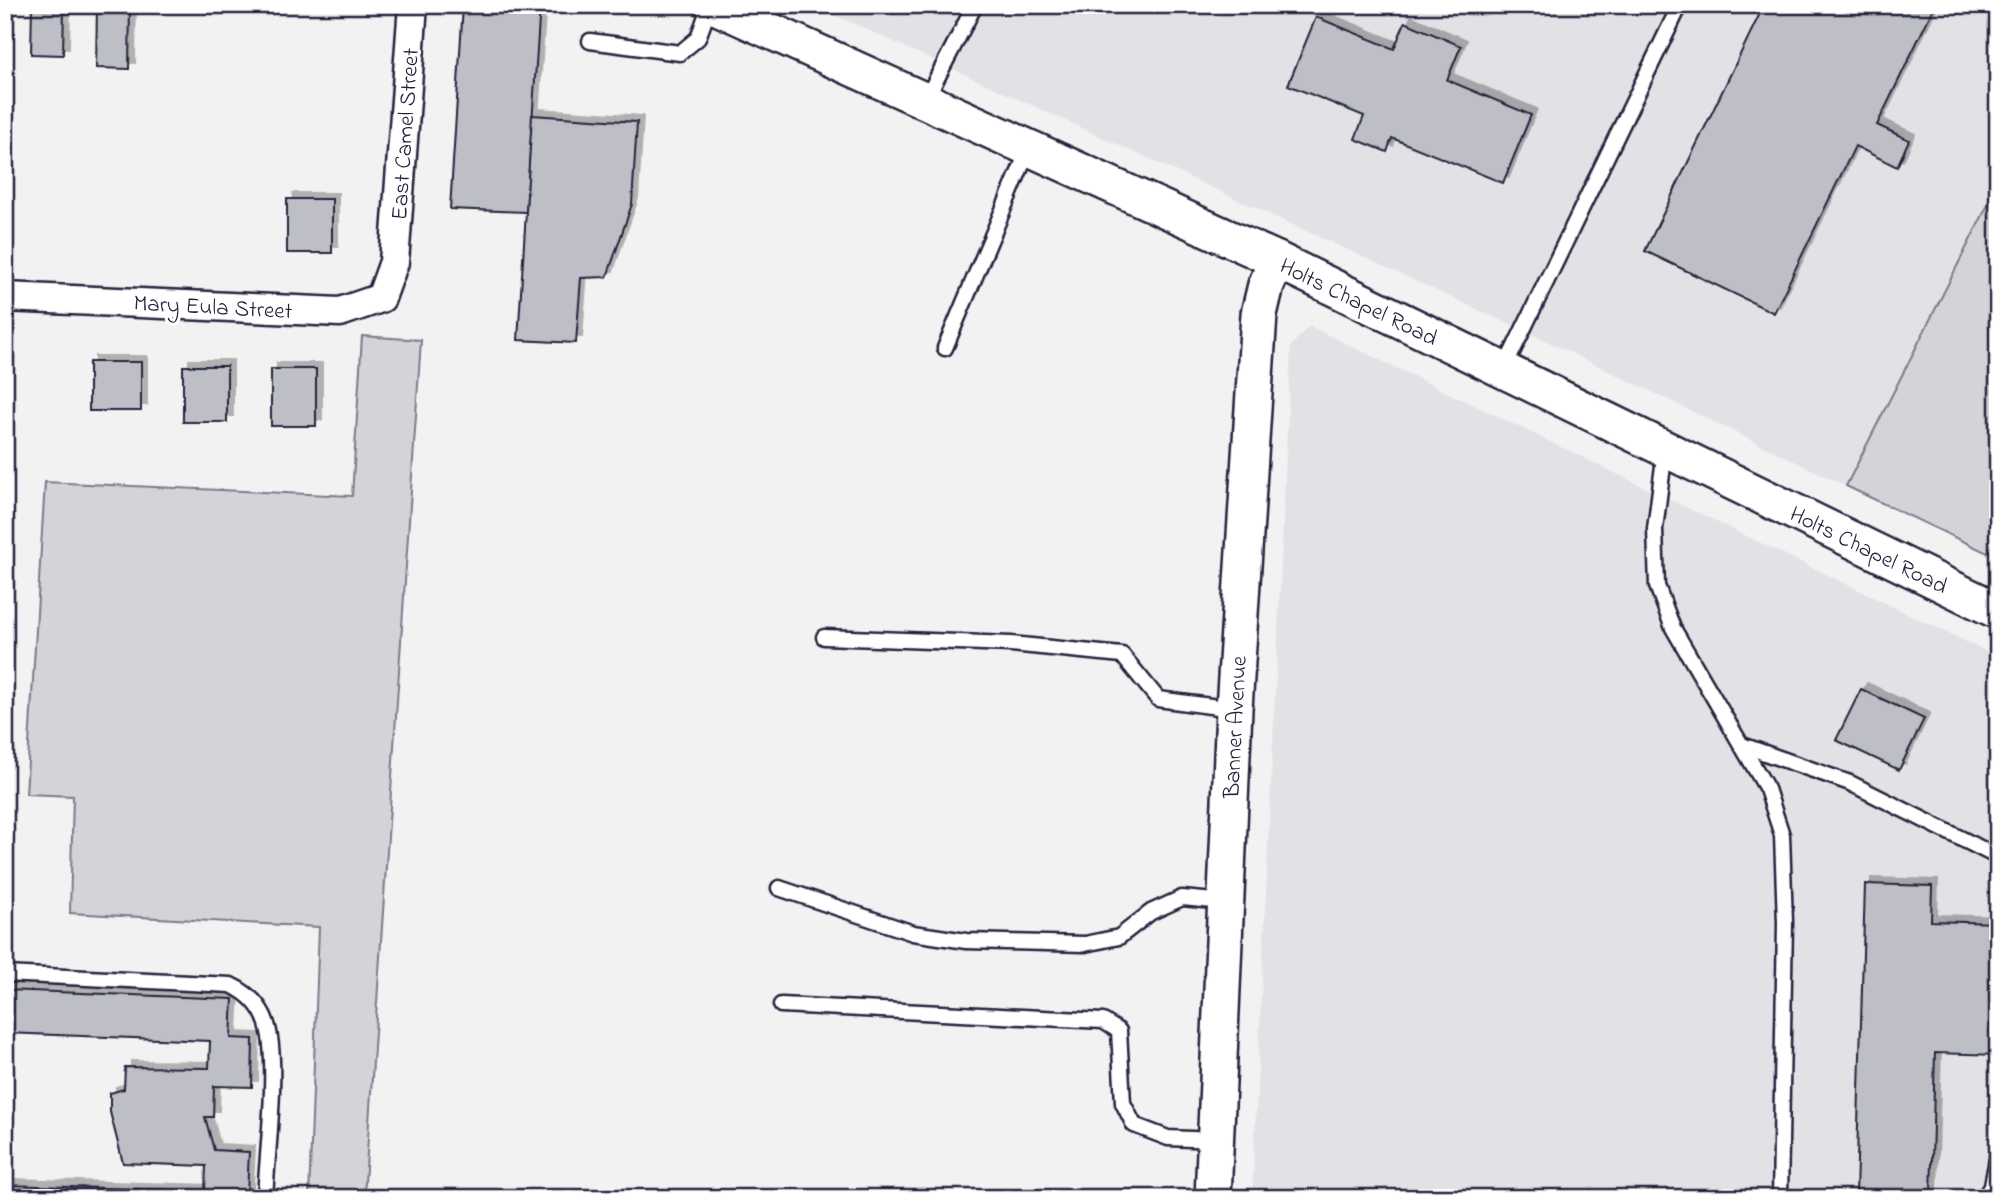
<svg xmlns="http://www.w3.org/2000/svg" width="2003" height="1203" font-family="'Indie Flower',sans-serif">
  <style>
    .built { fill: #e2e2e6 }
    .green { fill: #d3d3d8; stroke: #7a7a8a; stroke-width: 2 }
    .building { fill: #bebec6; stroke: #22223b; stroke-width: 2; filter: url(#shadow) }
    .lines { fill: none; stroke-linecap: round; stroke-linejoin: round }
    .service-casing { stroke: #22223b; stroke-width: 19 }
    .minor-casing { stroke: #22223b; stroke-width: 33 }
    .tertiary-casing { stroke: #22223b; stroke-width: 40 }
    .service { stroke: #fff; stroke-width: 14 }
    .minor { stroke: #fff; stroke-width: 28 }
    .tertiary { stroke: #fff; stroke-width: 35 }
    .labels { text-anchor: middle; stroke-width: 6; stroke-linejoin: round; paint-order: stroke }
    .street-label { font-size: 23px; fill: #22223b; stroke: #fff }
  </style>
  <defs>
    <filter id="shadow"><feDropShadow dx="6" dy="-6" stdDeviation="0" flood-color="#0004"/></filter>
  </defs>
  <rect width="100%" height="100%" fill="#f2f2f3"/>
  <filter id="ink" filterUnits="userSpaceOnUse"><feTurbulence type="fractalNoise" baseFrequency=".0143" numOctaves="2"/><feDisplacementMap in="SourceGraphic" scale="14" xChannelSelector="R" yChannelSelector="G"/><feConvolveMatrix kernelMatrix="1 2 1 2 8 2 1 2 1" color-interpolation-filters="sRGB"/></filter>
  <g filter="url(#ink)">
    <g class="built">
      <polygon points="813,5 1998,5 1998,185 1846,486 1553,344"/>
      <polygon points="1309,326 1998,657 1998,1198 1252,1198 1291,346"/>
    </g>
    <g class="green">
      <polygon points="1998,185 1998,558 1846,486"/>
      <polygon points="362,336 421,340 364,1198 309,1198 319,927 70,913 73,796 26,794 45,482 352,496"/>
    </g>
    <g class="building">
      <polygon points="32,5 64,5 63,55 31,54"/>
      <polygon points="97,5 130,5 129,69 96,68"/>
      <polygon points="463,5 540,5 526,212 450,209"/>
      <polygon points="1764,5 1935,5 1877,125 1909,140 1897,167 1855,146 1774,313 1645,251"/>
      <polygon points="1316,17 1394,49 1405,22 1461,46 1447,80 1531,115 1503,183 1392,138 1387,152 1355,139 1364,116 1288,85"/>
      <polygon points="532,115 637,122 632,204 607,277 581,278 576,343 518,340"/>
      <rect x="287" y="199" width="45" height="54"/>
      <rect x="89" y="362" width="52" height="49"/>
      <rect x="183" y="366" width="44" height="56"/>
      <rect x="271" y="369" width="45" height="57"/>
      <polygon points="1861,689 1924,719 1899,770 1836,740"/>
      <polygon points="1865,884 1932,886 1931,921 1998,923 1998,1055 1935,1053 1931,1196 1856,1194"/>
      <polygon points="5,990 233,999 231,1038 253,1039 252,1087 214,1086 213,1117 205,1117 214,1150 249,1152 247,1193 229,1198 5,1198 5,1185 205,1191 206,1166 123,1163 110,1112 110,1093 124,1089 125,1067 209,1068 210,1041 5,1033"/>
    </g>
    <g class="lines">
      <g class="service-casing">
        <g id="service">
          <polyline points="590,41 680,53 698,38 710,5"/>
          <polyline points="925,101 975,5"/>
          <polyline points="945,348 1029,148"/>
          <polyline points="1504,369 1680,5"/>
          <polyline points="1665,450 1655,529 1657,586 1673,628 1767,789 1782,835 1785,923 1780,1198"/>
          <polyline points="824,637 1011,644 1122,655 1158,699 1233,709"/>
          <polyline points="1745,746 1850,783 1998,857"/>
          <polyline points="779,888 913,933 966,941 1085,944 1119,937 1151,912 1182,898 1225,902"/>
          <path d="M5,974L231,985C248,993 261,1005 267,1024C279,1061 267,1155 265,1198"/>
          <polyline points="781,1005 1103,1021 1119,1031 1123,1103 1134,1125 1168,1138 1215,1140"/>
          <polyline points="1984,1198 1992,1185 1998,1154"/>
        </g>
      </g>
      <g class="minor-casing">
        <polyline id="minor" points="5,297 340,312 381,298 394,262 413,5"/>
      </g>
      <g class="tertiary-casing">
        <g id="tertiary">
          <polyline points="713,5 1277,260 1998,611"/>
          <polyline points="1213,1198 1234,709 1259,314 1266,285 1277,260"/>
        </g>
      </g>
      <use href="#service" class="service"/>
      <use href="#minor" class="minor"/>
      <use href="#tertiary" class="tertiary"/>
    </g>
  </g>
  <g class="labels">
    <g class="street-label">
      <text transform="translate(404 134) rotate(-86)" y="8">East Camel Street</text>
      <text transform="translate(1359 301) rotate(26)" y="8">Holts Chapel Road</text>
      <text transform="translate(213 306) rotate(3)" y="8">Mary Eula Street</text>
      <text transform="translate(1869 549) rotate(26)" y="8">Holts Chapel Road</text>
      <text transform="translate(1234 727) rotate(-87)" y="8">Banner Avenue</text>
    </g>
  </g>
  <rect width="2003" height="1203" fill="none" stroke="#fff" stroke-width="28"/>
  <rect x="14" y="14" width="1975" height="1175" fill="none" stroke="#22223b" stroke-width="2.5" filter="url(#ink)"/>
</svg>
